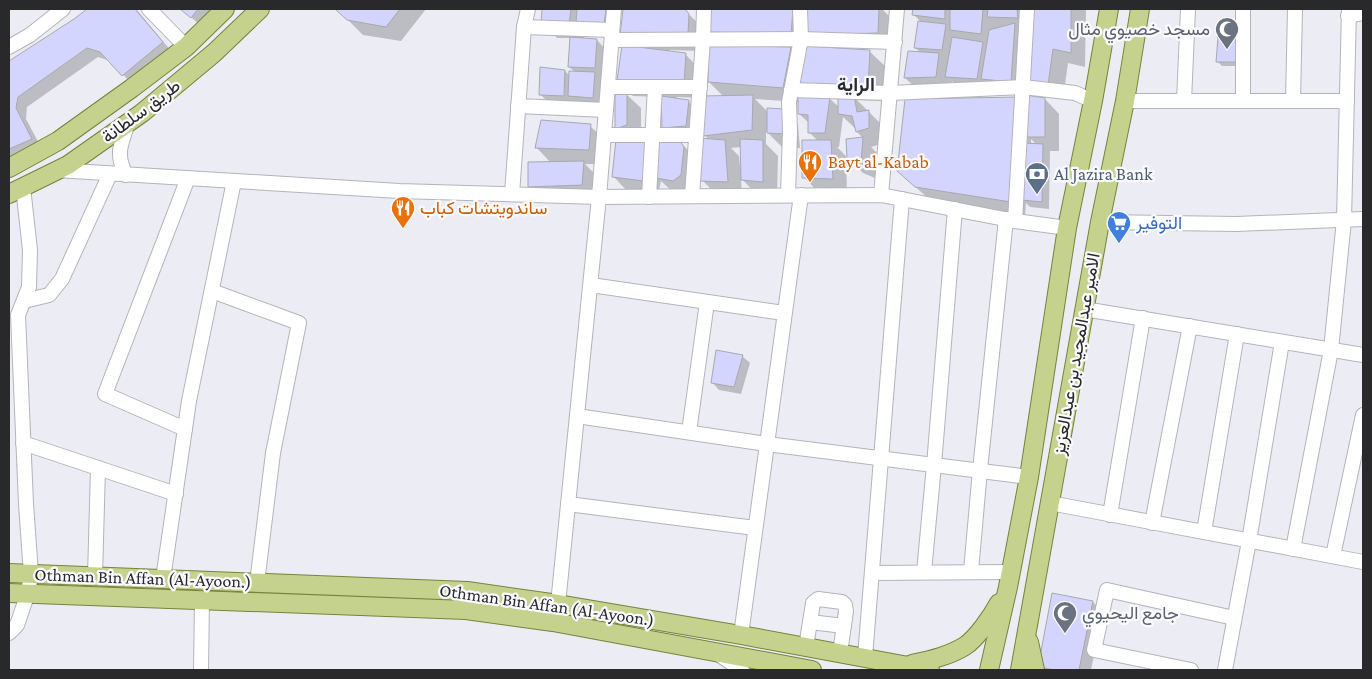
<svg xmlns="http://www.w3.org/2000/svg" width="1372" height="679" font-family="'Crimson Pro',Vazirmatn,serif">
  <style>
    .shadow { fill: #0003; fill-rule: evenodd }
    .building { fill: #d4d5fe; stroke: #a8a8af }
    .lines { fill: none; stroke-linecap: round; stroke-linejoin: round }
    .minor-casing { stroke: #b3b4bb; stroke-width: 16 }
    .major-casing { stroke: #76833b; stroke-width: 20 }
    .minor { stroke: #fff; stroke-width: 14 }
    .major { stroke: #c5d28e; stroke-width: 18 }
    .labels { text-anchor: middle; stroke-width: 4.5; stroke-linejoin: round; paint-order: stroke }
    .worship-label { font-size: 18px; fill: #5b616d; stroke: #fafaff; text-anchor: end }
    .street-label { font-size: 18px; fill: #29292c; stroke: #fafaff }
    .food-label { font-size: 18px; fill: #c56008; stroke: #fafaff; text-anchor: start }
    .service-label { font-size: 18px; fill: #4e5e75; stroke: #fafaff; text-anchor: start }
    .shop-label { font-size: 18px; fill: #366cbe; stroke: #fafaff; text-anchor: start }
    .neighbourhood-label { font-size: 19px; font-weight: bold; fill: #2b2c31; stroke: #fafaff }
  </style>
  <rect width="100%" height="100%" fill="#ecedf4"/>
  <g class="shadow">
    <polygon points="89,9 136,9 172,52 133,85 110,61 98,57 27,107 26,119 42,149 9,164 9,62 74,20"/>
    <polygon points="181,9 212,9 199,24"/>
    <polygon points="337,9 426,9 401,41 363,35"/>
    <polygon points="543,9 616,9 614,33 585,29 584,39 597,40 611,55 608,112 555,109 540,94 565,71 570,76 575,72 569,67 572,38 557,38 543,23"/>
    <path d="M624,9H683L698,23L699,51L670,50V52L685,54L700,69L699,98L677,97L676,99L688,101L704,117L724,97L709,82L707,31L709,9H882L894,21L892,48H851V50L870,52L885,66L882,101L857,100L883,126L884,143L871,147L877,153L875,178L863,173L848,158L863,138L857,132L856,129L843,117L839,147H837L846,156L847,193L818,192L804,177L818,141L809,132V123L799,114V102L755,99L768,112L783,110L798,125L800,148H783L766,131V144L778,156L777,196L757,195L741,178L742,196L717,195L702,180L701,140L680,142L693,155L695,190L673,192L661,181L658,195L628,192L614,177L617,141L616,128L626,94L641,108V140H676L663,127V97L633,96L618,81L623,46L622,35ZM807,34L821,48L806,47ZM790,48H806L796,54ZM830,99H839L840,108ZM703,120L704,135L710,140H700ZM742,147V167H740L739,156L731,148Z"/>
    <polygon points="914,9 1086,9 1085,67 1068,63 1063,99 1046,96 1033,32 1027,96 962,91 952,81 950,91 920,92 905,78 921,53 915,48 920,21 914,15"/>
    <polygon points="1239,39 1242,66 1222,66 1217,61"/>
    <path d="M1045,99L1059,114V151H1050L1049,209L1030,207L1026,203L1025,217L931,201L898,171ZM1031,139L1037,145L1031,144Z"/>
    <polygon points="590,126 605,140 603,164 585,164 598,177 596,199 544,201 529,187 551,163 537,148"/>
    <polygon points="742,356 750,363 741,394 719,390 712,382"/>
    <polygon points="1093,602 1103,612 1091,670 1043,670 1040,667"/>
  </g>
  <g class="building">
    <polygon points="87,9 135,9 163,42 122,76 100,52 87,48 18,97 16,108 32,139 9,149 9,61 74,19"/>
    <polygon points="180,9 198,9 191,18"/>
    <polygon points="335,9 400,9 386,27 347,20"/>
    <polygon points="542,9 571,9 569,24 541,24"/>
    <polygon points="577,9 606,9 604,24 576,23"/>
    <polygon points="623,9 685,9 689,14 688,34 620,36"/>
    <polygon points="707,9 793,9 791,34 706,32"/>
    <polygon points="805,9 879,9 878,33 805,35"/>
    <polygon points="913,9 945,9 945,19 912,15"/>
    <polygon points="950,9 983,9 981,34 950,30"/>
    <polygon points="988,9 1017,9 1018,18 987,17"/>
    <polygon points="1032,9 1071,9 1071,53 1053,49 1048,85 1030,81"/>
    <polygon points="918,21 946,24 942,50 914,48"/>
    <polygon points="1015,23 1011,82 981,79 989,30"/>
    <polygon points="570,37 597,39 595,68 568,67"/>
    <polygon points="952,37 983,42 977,79 945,77"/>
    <polygon points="1218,37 1239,37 1237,62 1216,62"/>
    <polygon points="622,45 686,53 684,84 617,81"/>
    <polygon points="708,45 791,47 783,88 708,82"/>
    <polygon points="806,46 870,50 868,87 797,84"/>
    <polygon points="908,51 939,53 936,77 904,78"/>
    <polygon points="540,67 565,70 564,96 539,95"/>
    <polygon points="569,71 595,72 593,98 568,96"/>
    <polygon points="627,92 627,125 615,129 615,95"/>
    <polygon points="798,94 830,97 825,133 808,133 808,115 798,114"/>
    <polygon points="753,95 752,130 703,136 703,96"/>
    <polygon points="854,95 857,112 869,110 869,128 856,132 852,116 838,114 838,96"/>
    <polygon points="1026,95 1045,98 1045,137 1027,137"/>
    <polygon points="661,96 689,100 686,126 662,128"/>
    <polygon points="1019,97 1011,202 915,187 897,171 905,99"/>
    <polygon points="767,108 784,109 786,134 767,133"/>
    <polygon points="541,120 591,124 589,150 535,148"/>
    <polygon points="863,137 861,164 847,159 846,139"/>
    <polygon points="678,138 684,147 681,175 673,181 656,178 658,141"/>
    <polygon points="700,138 725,140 728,182 700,181"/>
    <polygon points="616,139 650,142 644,181 612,177"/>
    <polygon points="740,139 763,140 763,182 741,180"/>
    <polygon points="802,140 831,140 833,179 802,178"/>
    <polygon points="1024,143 1043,144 1042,202 1022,200"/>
    <polygon points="584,161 582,185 528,187 528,162"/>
    <polygon points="716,350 743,355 734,387 711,383"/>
    <polygon points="1052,593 1093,601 1079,670 1055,670 1038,667"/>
  </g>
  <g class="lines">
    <g class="minor-casing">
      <g id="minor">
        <polyline points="149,9 186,47"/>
        <polyline points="1243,9 1243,101"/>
        <polyline points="1348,16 1363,13"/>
        <polyline points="524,27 612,30"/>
        <polyline points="612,40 801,39 895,42"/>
        <polyline points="9,47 30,35 63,9"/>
        <polyline points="608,87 700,87"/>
        <polyline points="791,90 890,93 1023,87 1075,93 1093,101"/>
        <polyline points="1125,101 1347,101"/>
        <polyline points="1184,101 1188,9"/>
        <polyline points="1293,101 1295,9"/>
        <polyline points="518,106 606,110"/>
        <polyline points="604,135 696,135"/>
        <polyline points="56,170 399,191 599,197 881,195 1015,221 1067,228"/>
        <path d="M126,175C115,154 121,144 128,123"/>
        <polyline points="512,194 524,27 528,9"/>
        <polyline points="788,195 790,131 789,102 801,39 800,9"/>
        <polyline points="881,195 897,9"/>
        <polyline points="692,196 703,39 704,9"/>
        <polyline points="649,197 655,87"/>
        <polyline points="1015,221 1027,9"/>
        <polyline points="1100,222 1236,224 1363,219"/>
        <polyline points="591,285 784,313"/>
        <polyline points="212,291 299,323 273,453 257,583"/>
        <polyline points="24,301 49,295 62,279 110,174"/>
        <polyline points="1084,309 1363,355"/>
        <polyline points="577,416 767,444 1029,477"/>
        <polyline points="185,429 105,394 188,178"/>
        <polyline points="689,432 707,302"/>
        <polyline points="23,443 176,494"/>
        <polyline points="1050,503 1363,562"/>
        <polyline points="568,504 755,528"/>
        <polyline points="1110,515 1143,318"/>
        <polyline points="1152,523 1190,326"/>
        <polyline points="1204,532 1237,334"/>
        <polyline points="1293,549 1331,350 1344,220 1349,9"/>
        <polyline points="1333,556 1363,415"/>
        <polyline points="971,571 980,470 1006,219"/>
        <polyline points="924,572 934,465 955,209"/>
        <polyline points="872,573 1011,572"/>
        <polyline points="95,577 98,468"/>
        <polyline points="163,579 189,401 234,181"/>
        <polyline points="558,604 599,197 614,9"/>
        <polyline points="810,622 844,626"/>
        <polyline points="9,633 17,625 28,593 31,574 26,504 18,315 29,287 30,250 23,187"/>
        <polyline points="741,635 801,195"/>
        <polyline points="806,647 813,603 818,599 842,602 845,605 846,611 840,653"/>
        <polyline points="718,654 742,670"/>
        <polyline points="865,657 902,199"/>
        <polyline points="201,670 202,600"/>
        <polyline points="1191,670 1094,650 1107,590 1234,618"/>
        <polyline points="1225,670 1249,541 1282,342"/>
      </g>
    </g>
    <g class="major-casing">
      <g id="major">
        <polyline points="9,168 58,141 132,88 186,47 225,9"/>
        <polyline points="9,194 68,165 142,113 214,53 260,9"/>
        <polyline points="9,573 467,591 558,604 741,635 930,670"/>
        <polyline points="9,593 466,610 553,622 812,670"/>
        <polyline points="1029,642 1035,670"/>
        <path d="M912,664C930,660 949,656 965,646C977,638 992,616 999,603"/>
        <polyline points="989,670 1008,587 1029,477 1067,228 1093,101 1109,9"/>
        <polyline points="1020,670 1100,222 1125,101 1140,9"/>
      </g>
    </g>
    <use href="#minor" class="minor"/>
    <use href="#major" class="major"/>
  </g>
  <defs>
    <g id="mosque-pin" transform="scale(1.25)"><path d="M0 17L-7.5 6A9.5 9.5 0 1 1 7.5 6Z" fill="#6b7280" stroke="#fafaff"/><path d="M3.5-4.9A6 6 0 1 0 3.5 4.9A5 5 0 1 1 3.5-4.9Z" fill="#fff"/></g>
    <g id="restaurant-pin" transform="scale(1.25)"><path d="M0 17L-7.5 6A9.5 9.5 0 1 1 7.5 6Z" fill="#e8710a" stroke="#fafaff"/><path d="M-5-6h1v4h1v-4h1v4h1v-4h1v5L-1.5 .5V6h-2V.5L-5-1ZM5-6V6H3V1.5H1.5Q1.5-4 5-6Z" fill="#fff"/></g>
    <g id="bank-pin" transform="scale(1.25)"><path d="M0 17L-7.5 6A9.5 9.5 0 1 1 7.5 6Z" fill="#5c6f8a" stroke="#fafaff"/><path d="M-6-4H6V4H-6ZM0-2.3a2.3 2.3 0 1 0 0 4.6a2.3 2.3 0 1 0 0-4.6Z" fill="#fff"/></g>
    <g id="supermarket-pin" transform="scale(1.25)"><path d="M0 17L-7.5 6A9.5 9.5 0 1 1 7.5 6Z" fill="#3f7fe0" stroke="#fafaff"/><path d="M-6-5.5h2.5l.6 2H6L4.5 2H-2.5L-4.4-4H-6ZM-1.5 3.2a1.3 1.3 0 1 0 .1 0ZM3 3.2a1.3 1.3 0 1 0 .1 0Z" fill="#fff"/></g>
  </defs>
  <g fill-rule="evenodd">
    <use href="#mosque-pin" x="1227" y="29"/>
    <use href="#restaurant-pin" x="810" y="162"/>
    <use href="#bank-pin" x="1037" y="174"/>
    <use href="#restaurant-pin" x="403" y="208"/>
    <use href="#supermarket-pin" x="1119" y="223"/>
    <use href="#mosque-pin" x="1065" y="613"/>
  </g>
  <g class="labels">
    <g class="worship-label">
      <text x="1210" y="35">مسجد خصيوي مثال</text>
      <text x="1082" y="619" text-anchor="start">جامع اليحيوي</text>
    </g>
    <g class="street-label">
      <text transform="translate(141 111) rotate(-37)" y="6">طريق سلطانة</text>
      <text transform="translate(1076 354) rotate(-80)" y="6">الامير عبدالمجيد بن عبدالعزيز</text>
      <text transform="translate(143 578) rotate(2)" y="6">Othman Bin Affan (Al-Ayoon.)</text>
      <text transform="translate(547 605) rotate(8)" y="6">Othman Bin Affan (Al-Ayoon.)</text>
    </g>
    <g class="food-label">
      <text x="828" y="168">Bayt al-Kabab</text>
      <text x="420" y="214">ساندويتشات كباب</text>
    </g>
    <g class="service-label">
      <text x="1054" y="180">Al Jazira Bank</text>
    </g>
    <g class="shop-label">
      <text x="1136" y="229">التوفير</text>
    </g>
    <g class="neighbourhood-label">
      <text x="856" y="91">الراية</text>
    </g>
  </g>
  <rect width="1372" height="679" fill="none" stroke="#29292c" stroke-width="20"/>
</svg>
